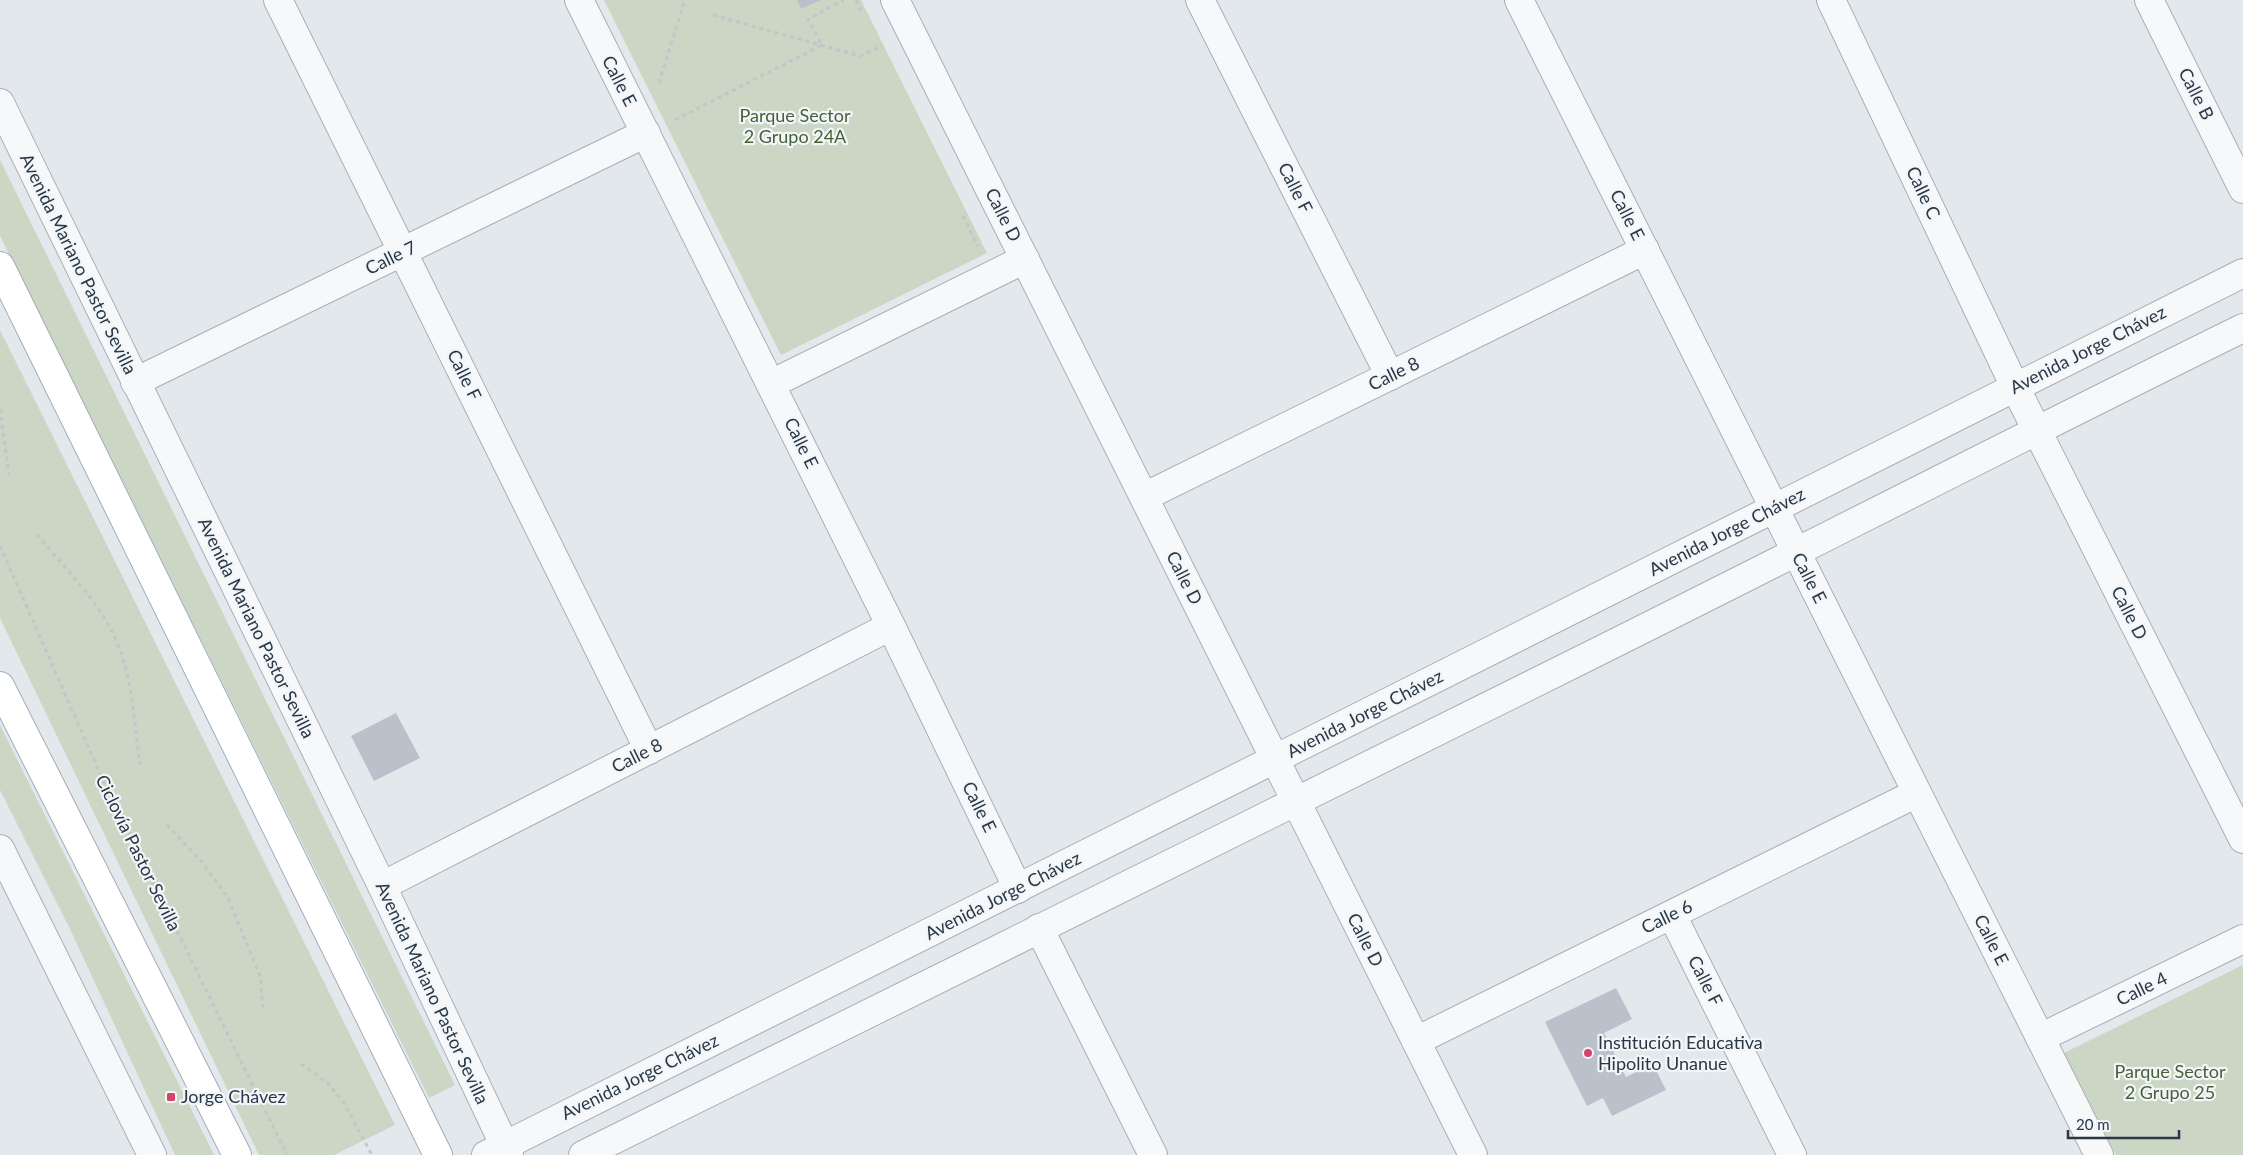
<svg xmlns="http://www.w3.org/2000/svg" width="2243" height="1155" font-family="Lato,sans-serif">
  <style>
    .green { fill: #cbd6c4 }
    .building { fill: #bac1ca }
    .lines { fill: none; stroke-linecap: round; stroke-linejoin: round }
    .minor-casing { stroke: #a8afb7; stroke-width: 30 }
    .major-casing { stroke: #a2adb8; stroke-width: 30 }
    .path { stroke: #c1c6cb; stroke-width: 3; stroke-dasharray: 4 4; stroke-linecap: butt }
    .minor { stroke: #f6f8fa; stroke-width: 28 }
    .major { stroke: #fff; stroke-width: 28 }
    .poi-dot { fill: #d5436b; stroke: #f3f6f9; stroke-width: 2 }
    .labels { text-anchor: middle; stroke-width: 4.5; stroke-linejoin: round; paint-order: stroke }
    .street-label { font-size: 18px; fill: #2a3745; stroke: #f3f6f9 }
    .park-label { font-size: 18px; fill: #446236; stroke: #f3f6f9 }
    .poi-label { font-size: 18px; fill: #2a3745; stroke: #f3f6f9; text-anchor: start }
  </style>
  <rect width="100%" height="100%" fill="#e3e8ec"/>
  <g class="green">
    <polygon points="604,0 861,0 987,253 781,355"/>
    <polygon points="0,160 455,1085 429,1098 0,236"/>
    <polygon points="0,330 395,1125 334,1155 259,1155 0,618"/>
    <polygon points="0,725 214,1155 175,1155 70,929 0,790"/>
    <polygon points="2243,965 2243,1155 2116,1155 2064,1053"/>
  </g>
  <g class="building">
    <polygon points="797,0 821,0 801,9"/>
    <polygon points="396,713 420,758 374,781 351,736"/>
    <polygon points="1616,988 1632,1019 1604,1033 1626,1077 1653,1064 1666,1090 1612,1116 1603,1098 1587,1106 1545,1022"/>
  </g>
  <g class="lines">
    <g class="minor-casing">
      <g id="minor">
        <polyline points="278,0 649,750"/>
        <polyline points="579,0 891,626 1018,889"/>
        <polyline points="895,0 1473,1155"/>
        <polyline points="1200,0 1390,376"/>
        <polyline points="1519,0 2099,1155"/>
        <polyline points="1831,0 2015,387 2243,839"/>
        <polyline points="2149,0 2243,189"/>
        <polyline points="0,103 382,886 509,1155"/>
        <polyline points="135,382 646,133"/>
        <polyline points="771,384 1025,259"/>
        <polyline points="1144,497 1645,250"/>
        <polyline points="0,849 152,1155"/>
        <polyline points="382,886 891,626"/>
        <polyline points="1672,915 1792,1155"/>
        <polyline points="1039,928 1153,1155"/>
        <polyline points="2040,1038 2243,939"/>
        <polyline points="1416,1041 1917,793"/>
        <polyline points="486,1155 2243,273"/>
        <path d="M583,1155C917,989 1251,825 1585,658C1804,549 2023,436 2243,328"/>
      </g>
    </g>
    <g class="major-casing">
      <g id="major">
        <polyline points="0,266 438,1155"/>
        <polyline points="0,686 237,1155"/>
      </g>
    </g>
    <g class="path">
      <polyline points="856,0 862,13"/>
      <polyline points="713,15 860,56 882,46"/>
      <polyline points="659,83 685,0"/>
      <polyline points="675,120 822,45 808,19 844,0"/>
      <polyline points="963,216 978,246"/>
      <polyline points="0,409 9,475"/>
      <path d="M37,535C65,568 97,599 115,638C133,677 134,723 140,765"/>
      <polyline points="0,546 102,778 287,1155"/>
      <polyline points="167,825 201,861 227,896 260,976 263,1008"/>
      <polyline points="301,1064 328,1083 344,1103 372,1155"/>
    </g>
    <use href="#minor" class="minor"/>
    <use href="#major" class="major"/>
  </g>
  <g class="poi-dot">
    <circle cx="1588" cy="1053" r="5"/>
    <rect x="166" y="1092" width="10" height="10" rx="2.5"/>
  </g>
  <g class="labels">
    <g class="street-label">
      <text transform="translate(619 81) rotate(63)" y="6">Calle E</text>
      <text transform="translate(2196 94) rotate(63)" y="6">Calle B</text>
      <text transform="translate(1295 188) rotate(63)" y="6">Calle F</text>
      <text transform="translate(1923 193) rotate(65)" y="6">Calle C</text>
      <text transform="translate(1003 215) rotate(63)" y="6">Calle D</text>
      <text transform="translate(1627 215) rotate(63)" y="6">Calle E</text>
      <text transform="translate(391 258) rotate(-26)" y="6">Calle 7</text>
      <text transform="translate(78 264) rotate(64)" y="6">Avenida Mariano Pastor Sevilla</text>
      <text transform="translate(2088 350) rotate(-27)" y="6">Avenida Jorge Chávez</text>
      <text transform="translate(1394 374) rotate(-26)" y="6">Calle 8</text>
      <text transform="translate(464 375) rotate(64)" y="6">Calle F</text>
      <text transform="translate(801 443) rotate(64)" y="6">Calle E</text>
      <text transform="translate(1727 532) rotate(-27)" y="6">Avenida Jorge Chávez</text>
      <text transform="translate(1184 578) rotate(63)" y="6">Calle D</text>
      <text transform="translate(1809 578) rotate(63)" y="6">Calle E</text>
      <text transform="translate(2129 613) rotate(63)" y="6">Calle D</text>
      <text transform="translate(256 628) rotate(64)" y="6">Avenida Mariano Pastor Sevilla</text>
      <text transform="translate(1365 714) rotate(-27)" y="6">Avenida Jorge Chávez</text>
      <text transform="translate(637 756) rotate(-27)" y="6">Calle 8</text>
      <text transform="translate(979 807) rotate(64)" y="6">Calle E</text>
      <text transform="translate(138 853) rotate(64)" y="6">Ciclovía Pastor Sevilla</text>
      <text transform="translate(1003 896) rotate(-27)" y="6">Avenida Jorge Chávez</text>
      <text transform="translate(1667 917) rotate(-26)" y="6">Calle 6</text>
      <text transform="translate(1365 940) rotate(63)" y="6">Calle D</text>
      <text transform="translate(1991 940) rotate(63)" y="6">Calle E</text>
      <text transform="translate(1705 981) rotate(63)" y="6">Calle F</text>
      <text transform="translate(2142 989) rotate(-26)" y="6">Calle 4</text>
      <text transform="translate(432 993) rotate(65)" y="6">Avenida Mariano Pastor Sevilla</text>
      <text transform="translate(640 1077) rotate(-26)" y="6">Avenida Jorge Chávez</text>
    </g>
    <g class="park-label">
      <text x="795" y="122">Parque Sector<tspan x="795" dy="21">2 Grupo 24A</tspan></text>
      <text x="2170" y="1078">Parque Sector<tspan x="2170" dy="21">2 Grupo 25</tspan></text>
    </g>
    <g class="poi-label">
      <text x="1598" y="1049">Institución Educativa<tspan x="1598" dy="21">Hipolito Unanue</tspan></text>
      <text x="181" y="1103">Jorge Chávez</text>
    </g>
  </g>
  <path d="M2068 1130v8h111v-8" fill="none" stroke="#2a3745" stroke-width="2.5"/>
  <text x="2076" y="1130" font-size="15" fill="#2a3745" stroke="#f3f6f9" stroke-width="4" paint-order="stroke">20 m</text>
</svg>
